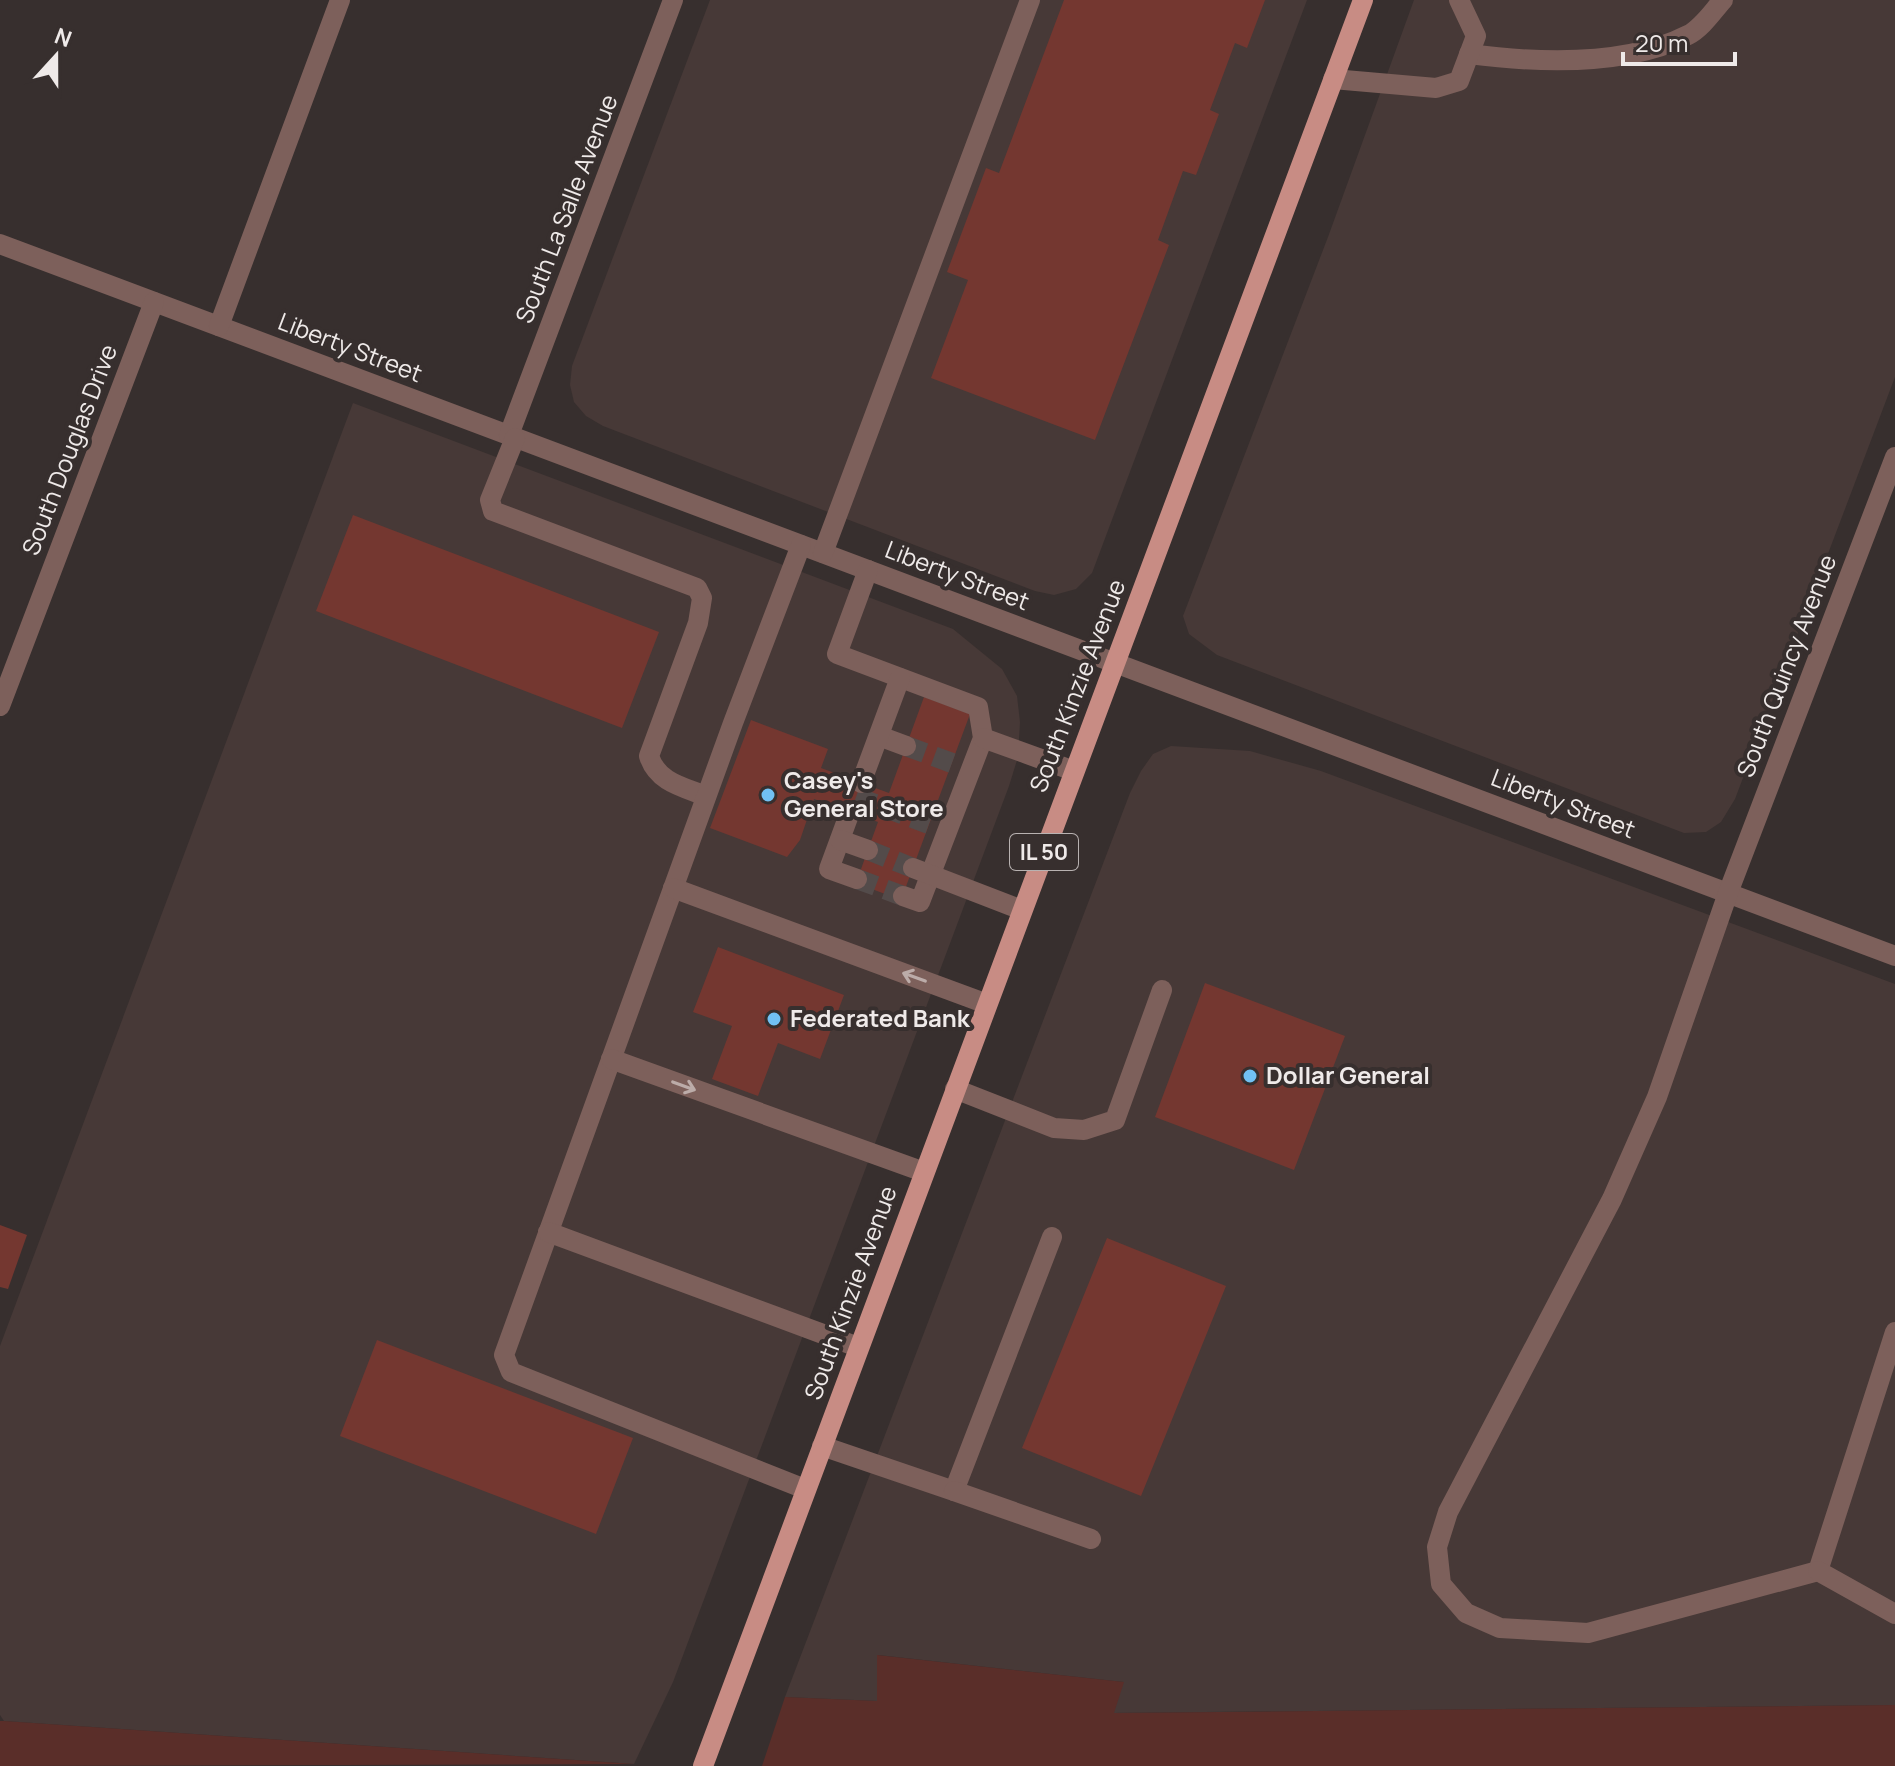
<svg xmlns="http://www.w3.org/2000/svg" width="1895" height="1766" font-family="Manrope,sans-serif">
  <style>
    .built { fill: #473937 }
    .green { fill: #5a2e29 }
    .building { fill: #743730 }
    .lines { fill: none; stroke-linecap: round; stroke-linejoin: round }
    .minor-tunnel { stroke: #534b4a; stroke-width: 20; stroke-dasharray: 20 10; stroke-linecap: butt }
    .minor { stroke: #7d605b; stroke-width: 20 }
    .major { stroke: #c88c84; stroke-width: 20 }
    .oneway { stroke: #bcaca9 }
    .poi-dot { fill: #71c1f4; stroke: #372f2e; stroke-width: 3 }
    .labels { text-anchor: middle; stroke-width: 8; stroke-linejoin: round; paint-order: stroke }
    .shield { fill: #372f2e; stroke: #b8b2b1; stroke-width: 2 }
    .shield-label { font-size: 22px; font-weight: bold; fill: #efeae9 }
    .street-label { font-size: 24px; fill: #efeae9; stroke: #372f2e }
    .poi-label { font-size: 24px; font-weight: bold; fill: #efeae9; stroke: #372f2e; text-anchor: start }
  </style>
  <rect width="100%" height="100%" fill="#372f2e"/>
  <g class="built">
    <polygon points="710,0 1307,0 1092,573 1076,589 1054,595 1035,591 603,426 586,416 574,402 570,385 572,366"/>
    <polygon points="1414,0 1895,0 1895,377 1735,799 1721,822 1706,832 1684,833 1217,655 1189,634 1183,616 1328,237"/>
    <polygon points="353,403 953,629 1002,669 1017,696 1020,722 1018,757 1009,786 673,1682 634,1764 4,1721 0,1715 0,1346"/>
    <polygon points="1171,746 1250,751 1321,771 1895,984 1895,1705 1113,1713 1123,1682 878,1655 877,1701 785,1697 1130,793 1141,771 1153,754"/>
  </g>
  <g class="green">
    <polygon points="877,1655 1124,1682 1114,1713 1895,1705 1895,1766 762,1766 785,1697 877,1701"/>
    <polygon points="0,1721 4,1721 634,1764 0,1766"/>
  </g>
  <g class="building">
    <polygon points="1064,0 1265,0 1247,48 1235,43 1210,110 1219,114 1196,175 1183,171 1158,240 1169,245 1095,440 931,378 968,280 947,272 986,168 999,173"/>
    <polygon points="353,515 659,632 622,728 316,611"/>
    <polygon points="924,697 970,714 901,900 856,883 878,822 850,812 814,799 800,840 787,857 710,828 751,720 828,749 821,768 889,793"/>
    <polygon points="718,947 844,995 820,1059 778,1043 758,1096 712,1079 732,1026 693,1012"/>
    <polygon points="1205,983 1345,1036 1294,1170 1155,1117"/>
    <polygon points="0,1225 27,1235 8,1289 0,1287"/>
    <polygon points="1107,1238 1226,1286 1141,1496 1022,1448"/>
    <polygon points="377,1340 633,1438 596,1534 340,1436"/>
  </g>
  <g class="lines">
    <g class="minor-tunnel">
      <polyline points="906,746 952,763"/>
      <polyline points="856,797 929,824"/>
      <polyline points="868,850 913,868"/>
      <polyline points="857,879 903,896"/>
    </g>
    <g class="minor">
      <path d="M1469,54C1538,63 1625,67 1688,35C1702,28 1713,11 1723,0"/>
      <polyline points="1333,79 1436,88 1459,81 1476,36 1459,0"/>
      <polyline points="0,244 1895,956"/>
      <polyline points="219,326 340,0"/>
      <polyline points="509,435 673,0"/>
      <path d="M515,438L490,500L493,511L697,588L702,598L698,623L649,756C657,782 683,787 706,796"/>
      <polyline points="1895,457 1728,893 1657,1097 1612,1199 1448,1512 1437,1547 1441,1584 1466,1613 1500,1628 1588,1633 1818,1571 1895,1332"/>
      <polyline points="801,545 733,723 504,1355 511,1372 805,1489"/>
      <polyline points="823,553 1030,0"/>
      <polyline points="868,570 837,654 978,707 983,738 920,902 903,896"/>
      <polyline points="0,706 154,302"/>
      <polyline points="879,736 906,746"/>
      <polyline points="983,738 1074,771"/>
      <polyline points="861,783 900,678"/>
      <polyline points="850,812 829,869 857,879"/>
      <polyline points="840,840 868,850"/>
      <polyline points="913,868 1022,910"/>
      <polyline points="673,888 987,1004"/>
      <polyline points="611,1059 924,1172"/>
      <polyline points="955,1089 1054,1128 1084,1130 1115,1120 1162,990"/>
      <polyline points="548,1232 858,1347"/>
      <polyline points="822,1446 954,1491 1052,1237"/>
      <polyline points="954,1491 1091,1539"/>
      <polyline points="1818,1571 1895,1614"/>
    </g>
    <polyline class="major" points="703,1766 1363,0"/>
  </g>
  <defs><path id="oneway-shaft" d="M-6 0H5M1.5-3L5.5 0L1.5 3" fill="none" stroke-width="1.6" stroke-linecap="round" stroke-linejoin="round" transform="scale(2)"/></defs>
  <g class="oneway">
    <use href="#oneway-shaft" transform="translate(914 977) rotate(-160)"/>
    <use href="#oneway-shaft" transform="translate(684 1086) rotate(20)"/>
  </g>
  <g class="poi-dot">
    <circle cx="768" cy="795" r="8"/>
    <circle cx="774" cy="1019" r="8"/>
    <circle cx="1250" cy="1076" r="8"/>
  </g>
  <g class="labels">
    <rect class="shield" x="1010" y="834" width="68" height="36" rx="6"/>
    <g class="shield-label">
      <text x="1044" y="860">IL 50</text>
    </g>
    <g class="street-label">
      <text transform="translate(567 209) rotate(-69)" y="8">South La Salle Avenue</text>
      <text transform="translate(350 348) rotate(21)" y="8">Liberty Street</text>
      <text transform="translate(70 450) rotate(-69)" y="8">South Douglas Drive</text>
      <text transform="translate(957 576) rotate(21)" y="8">Liberty Street</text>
      <text transform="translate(1787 666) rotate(-69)" y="8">South Quincy Avenue</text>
      <text transform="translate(1078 686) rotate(-69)" y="8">South Kinzie Avenue</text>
      <text transform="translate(1563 804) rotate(21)" y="8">Liberty Street</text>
      <text transform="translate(851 1293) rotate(-70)" y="8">South Kinzie Avenue</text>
    </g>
    <g class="poi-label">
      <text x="784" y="789">Casey's<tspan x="784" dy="28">General Store</tspan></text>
      <text x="790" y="1027">Federated Bank</text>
      <text x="1266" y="1084">Dollar General</text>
    </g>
  </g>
  <g transform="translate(56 56) rotate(21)" stroke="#372f2e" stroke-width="6" paint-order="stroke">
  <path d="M0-6L14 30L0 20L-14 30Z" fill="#efeae9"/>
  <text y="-12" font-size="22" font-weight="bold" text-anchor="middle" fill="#efeae9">N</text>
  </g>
  <path d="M1623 52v12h112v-12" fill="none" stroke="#efeae9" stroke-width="4"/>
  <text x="1635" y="52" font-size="24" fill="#efeae9" stroke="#372f2e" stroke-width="6" paint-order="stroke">20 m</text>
</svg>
